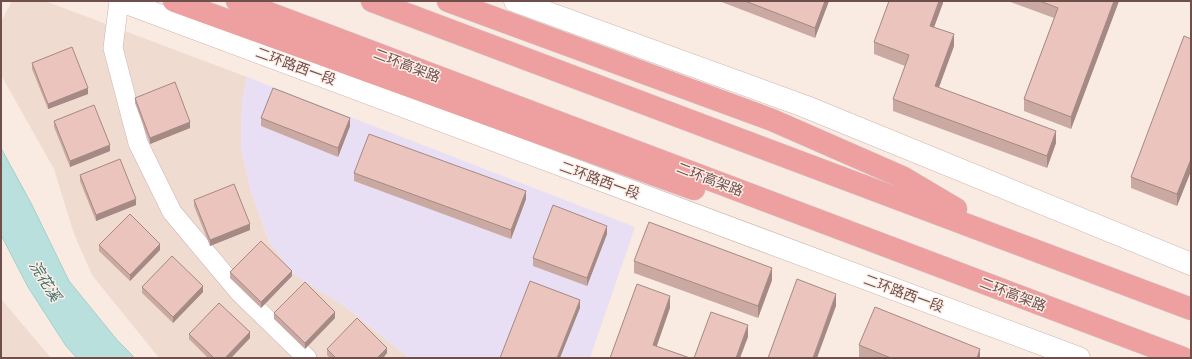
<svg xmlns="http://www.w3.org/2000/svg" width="1192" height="359" font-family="Roboto,'Noto Sans SC',sans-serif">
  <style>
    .residential { fill: #f0dbd1 }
    .education { fill: #e8dff5 }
    .water { fill: #b9e0dc; stroke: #a1d1cc }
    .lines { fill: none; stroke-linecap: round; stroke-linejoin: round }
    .street-casing { stroke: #cbb3ad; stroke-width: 20 }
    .secondary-casing { stroke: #cdb2ab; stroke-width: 23 }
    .highway-casing { stroke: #d4cac9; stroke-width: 23 }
    .street { stroke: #fff; stroke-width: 19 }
    .secondary { stroke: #fff; stroke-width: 22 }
    .highway { stroke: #eda09f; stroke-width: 22 }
    .wall { fill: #caa9a3 }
    .shaded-wall { fill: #a48984 }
    .building { fill: #ebc4bd; stroke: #a48984 }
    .labels { text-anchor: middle; stroke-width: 3; stroke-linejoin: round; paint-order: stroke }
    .street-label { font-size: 14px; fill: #6e4f4c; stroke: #fdefe8 }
    .water-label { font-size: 15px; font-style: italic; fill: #42726e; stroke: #fdefe8 }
  </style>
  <rect width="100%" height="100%" fill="#f9ebe2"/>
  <g class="residential">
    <polygon points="12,1 45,1 247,77 242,103 241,148 251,192 269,241 294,274 347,308 409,358 159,358 92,275 74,234 54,169 1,75 1,22"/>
    <polygon points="1,299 51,358 1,358"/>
  </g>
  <polygon class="education" points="247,77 635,227 590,358 409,358 347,308 293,274 269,241 251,192 241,148 242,103"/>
  <polygon class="water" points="1,148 32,205 69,281 117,340 135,358 77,358 66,346 28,287 1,235"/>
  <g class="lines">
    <g class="street-casing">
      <polyline id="street" points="119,1 113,48 138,143 172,212 240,293 307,358"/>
    </g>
    <g class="secondary-casing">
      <g id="secondary">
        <polyline points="121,1 1079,358"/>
        <polyline points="515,1 804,106 1191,264"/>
      </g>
    </g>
    <g class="highway-casing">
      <g id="highway">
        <polyline points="174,1 694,189"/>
        <polyline points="237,1 1183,358"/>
        <polyline points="372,1 1191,309"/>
        <polyline points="448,1 772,120 902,177 956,209"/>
      </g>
    </g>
    <use href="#street" class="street"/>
    <use href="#secondary" class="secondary"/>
    <use href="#highway" class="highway"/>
  </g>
  <g class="wall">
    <polygon points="719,1 829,1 815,38"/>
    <polygon points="943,1 943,3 934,27 954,46 939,87 1056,143 1047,168 893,111 893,99 905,66 874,54 874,42"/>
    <polygon points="1008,1 1119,1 1071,129 1024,111 1024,99 1054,18"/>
    <polygon points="1191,39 1191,171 1177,206 1131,188 1131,177"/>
    <polygon points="32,63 88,94 48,109 32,69"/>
    <polygon points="135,98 190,128 150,144 135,103"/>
    <polygon points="261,118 350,126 338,157 261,126"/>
    <polygon points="54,121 110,151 70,167 54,127"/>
    <polygon points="354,173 526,199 511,239 354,181"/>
    <polygon points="80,175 136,205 96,221 80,181"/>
    <polygon points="194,200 250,230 210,246 194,206"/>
    <polygon points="607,234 587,286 533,266 533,258"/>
    <polygon points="99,245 160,250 130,281 99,251"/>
    <polygon points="634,261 772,280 758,318 634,273"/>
    <polygon points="230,272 292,276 261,308 230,278"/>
    <polygon points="142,287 203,292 173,323 142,293"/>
    <polygon points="274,313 335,318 305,349 274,319"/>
    <polygon points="189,334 250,338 231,358 208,358 189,339"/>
    <polygon points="859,345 980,358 861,358 859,357"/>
    <polygon points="327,349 387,353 383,358 330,358 327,355"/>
  </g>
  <g class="shaded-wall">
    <polygon points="825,1 829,1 815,38 815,28"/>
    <polygon points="939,1 943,1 943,3 930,38 930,26"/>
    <polygon points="1114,1 1119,1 1071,129 1071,117"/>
    <polygon points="954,34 954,46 935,98 935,86"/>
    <polygon points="88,88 88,94 48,109 48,104"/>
    <polygon points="350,118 350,126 338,157 338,148"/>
    <polygon points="190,122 190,128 150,144 150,138"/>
    <polygon points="1056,131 1056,143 1047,168 1047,156"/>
    <polygon points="110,145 110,151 70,167 70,161"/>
    <polygon points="1191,159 1191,171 1177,206 1177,194"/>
    <polygon points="526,191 526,199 511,239 511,230"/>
    <polygon points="136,199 136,205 96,221 96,215"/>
    <polygon points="250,224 250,230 210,246 210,240"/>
    <polygon points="607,226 607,234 587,286 587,278"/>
    <polygon points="160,244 160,250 130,281 130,275"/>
    <polygon points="772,268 772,280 758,318 758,306"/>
    <polygon points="292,271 292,276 261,308 261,302"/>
    <polygon points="203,286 203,292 173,323 173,317"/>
    <polygon points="836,294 836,306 817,358 813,358"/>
    <polygon points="670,296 670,308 653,357 653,345"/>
    <polygon points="580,300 580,308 560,358 557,358"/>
    <polygon points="335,312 335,318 305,349 305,343"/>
    <polygon points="748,325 748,337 740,358 736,358"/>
    <polygon points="250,332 250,338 231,358 225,358"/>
    <polygon points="387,348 387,353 383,358 377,358"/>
    <polygon points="980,349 980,358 977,358"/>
  </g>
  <g class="building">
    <polygon points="745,1 825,1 815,28"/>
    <polygon points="889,1 939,1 930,26 954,34 935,86 1056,131 1047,156 893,99 909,55 874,42"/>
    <polygon points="1040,1 1114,1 1071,117 1024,99 1058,8"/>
    <polygon points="1184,36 1191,39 1191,159 1177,194 1131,177"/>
    <polygon points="72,47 88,88 48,104 32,63"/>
    <polygon points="175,82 190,122 150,138 135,98"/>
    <polygon points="273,88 350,118 338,148 261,118"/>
    <polygon points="94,105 110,145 70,161 54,121"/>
    <polygon points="369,134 526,191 511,230 354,173"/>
    <polygon points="120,159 136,199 96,215 80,175"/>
    <polygon points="234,184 250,224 210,240 194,200"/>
    <polygon points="553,205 607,226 587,278 533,258"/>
    <polygon points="130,214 160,244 130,275 99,245"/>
    <polygon points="649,222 772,268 758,306 634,261"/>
    <polygon points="261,241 292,271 261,302 230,272"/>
    <polygon points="172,256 203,286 173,317 142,287"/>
    <polygon points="797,279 836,294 813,358 768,358"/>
    <polygon points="530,281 580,300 557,358 500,358"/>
    <polygon points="305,282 335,312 305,343 274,313"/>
    <polygon points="637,284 670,296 653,345 690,358 610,358"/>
    <polygon points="219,303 250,332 225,358 214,358 189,334"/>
    <polygon points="875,307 980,349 977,358 891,358 859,345"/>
    <polygon points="711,312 748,325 736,358 694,358"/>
    <polygon points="357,318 387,348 377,358 336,358 327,349"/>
  </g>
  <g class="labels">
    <g class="street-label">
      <text transform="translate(407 65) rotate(21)" y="5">二环高架路</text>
      <text transform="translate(296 66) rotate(20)" y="5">二环路西一段</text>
      <text transform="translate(710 179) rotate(21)" y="5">二环高架路</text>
      <text transform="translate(600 180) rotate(20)" y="5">二环路西一段</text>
      <text transform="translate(904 293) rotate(20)" y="5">二环路西一段</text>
      <text transform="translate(1013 294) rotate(21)" y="5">二环高架路</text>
    </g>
    <g class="water-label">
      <text transform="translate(45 281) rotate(58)" y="5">浣花溪</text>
    </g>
  </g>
  <rect width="1192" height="359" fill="none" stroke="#6e4f4c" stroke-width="4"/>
</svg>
